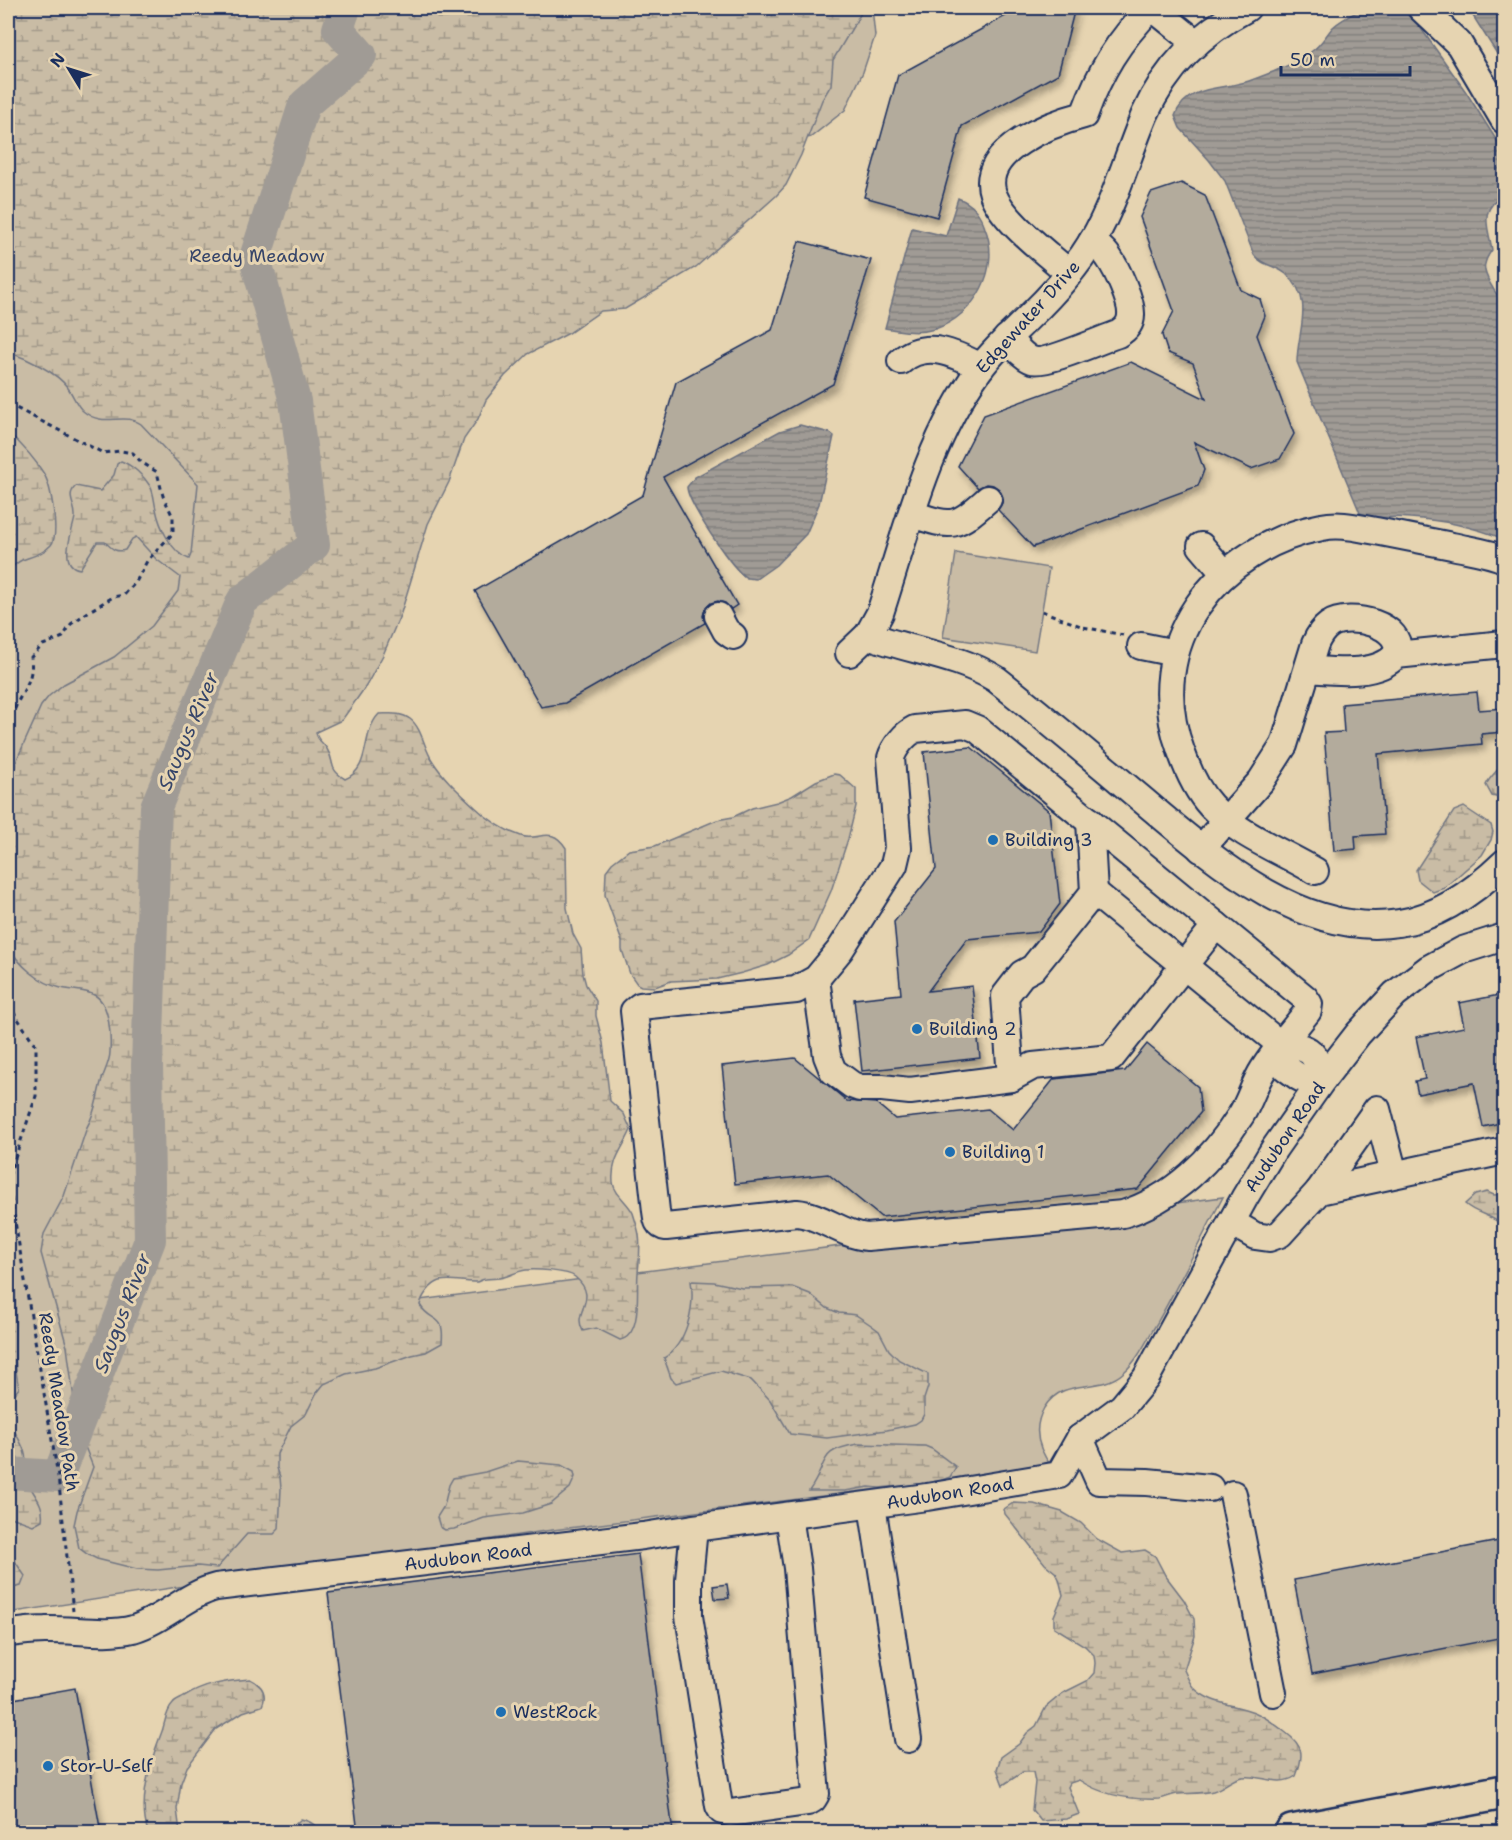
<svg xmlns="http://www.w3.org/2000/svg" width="1512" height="1840" font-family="'Shantell Sans',sans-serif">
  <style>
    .green { fill: #c9bca5; stroke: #727682; stroke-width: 1.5 }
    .wetland { fill: url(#wetland-marsh); stroke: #727682; stroke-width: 1.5 }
    .water { fill: url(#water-rules); stroke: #6b707f; stroke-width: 1.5 }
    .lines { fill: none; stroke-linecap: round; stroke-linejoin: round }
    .river { stroke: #a09b95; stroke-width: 32 }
    .building { fill: #b3ab9c; stroke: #1b2f5e; stroke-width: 1.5; filter: url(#shadow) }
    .minor-casing { stroke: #1b2f5e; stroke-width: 30 }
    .highway-casing { stroke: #1b2f5e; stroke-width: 38 }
    .path { stroke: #1b2f5e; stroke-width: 3; stroke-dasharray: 4.5 4.5; stroke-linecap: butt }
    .minor { stroke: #e6d4b1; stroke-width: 26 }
    .highway { stroke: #e6d4b1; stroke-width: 33 }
    .poi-dot { fill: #1f6fb2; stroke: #e6d4b1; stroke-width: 2 }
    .labels { text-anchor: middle; stroke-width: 6; stroke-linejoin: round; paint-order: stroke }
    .park-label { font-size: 18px; fill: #354469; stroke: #e6d4b1 }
    .street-label { font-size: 18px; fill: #1b2f5e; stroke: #e6d4b1 }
    .poi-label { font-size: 18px; fill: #1b2f5e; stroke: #e6d4b1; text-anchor: start }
    .water-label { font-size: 20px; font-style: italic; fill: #364569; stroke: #e6d4b1 }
  </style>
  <defs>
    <pattern id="wetland-marsh" width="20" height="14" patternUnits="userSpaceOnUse" patternTransform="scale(1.5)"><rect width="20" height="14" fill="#c9bca5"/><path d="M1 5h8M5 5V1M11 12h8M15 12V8" fill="none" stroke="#a2998a"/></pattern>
    <pattern id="water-rules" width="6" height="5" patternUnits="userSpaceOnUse" patternTransform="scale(1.5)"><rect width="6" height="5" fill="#a09b95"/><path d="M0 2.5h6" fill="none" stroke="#827f7d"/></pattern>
    <filter id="shadow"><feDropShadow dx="3.5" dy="6" stdDeviation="3" flood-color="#0004"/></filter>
  </defs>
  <rect width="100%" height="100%" fill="#e6d4b1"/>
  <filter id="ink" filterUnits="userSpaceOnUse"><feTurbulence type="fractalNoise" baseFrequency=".0167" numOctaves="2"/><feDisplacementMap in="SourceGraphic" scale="12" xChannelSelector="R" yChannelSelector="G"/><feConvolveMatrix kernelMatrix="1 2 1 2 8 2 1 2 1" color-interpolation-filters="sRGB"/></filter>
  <g filter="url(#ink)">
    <g class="green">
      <path d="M8,8H872L875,36L863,72L845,110L811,137L760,150L392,467L239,790L357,1308L1223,1197C1201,1239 1180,1282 1157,1323C1147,1339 1139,1359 1124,1372C1099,1395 1064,1375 1044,1408C1032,1429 1038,1449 1052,1467L545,1531L8,1613Z"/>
      <polygon points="956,553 1049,568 1035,651 943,637"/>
    </g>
    <g class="wetland">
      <path d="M8,8H864L833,60L831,85L822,100L801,155L786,185L776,196L696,267L625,309L601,311L569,333L528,354L505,376L486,400L478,419L464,439L449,482L428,524L401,613L383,655L366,686L342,720L316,732C317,741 323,742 327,749C336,763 327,768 345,779C372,768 360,734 379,714C390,714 401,712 410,719C422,728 424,748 432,760C443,778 459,792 475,807C487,819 505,831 521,836C538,842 551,824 566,848L567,908L573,934L581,949L583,974L586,985L596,1001V1016L603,1043L610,1101L624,1114L631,1130C623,1149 611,1159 613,1182C614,1194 628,1202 633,1213C635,1220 638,1228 639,1235C641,1248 639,1260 638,1273C636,1290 643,1335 620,1340L596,1328L583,1331C571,1311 601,1299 575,1277C568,1271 536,1269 526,1270C518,1271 511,1275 504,1277C498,1279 492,1278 486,1279C482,1279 480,1281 477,1282C465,1283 452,1278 440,1281C431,1284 422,1296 420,1305C431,1324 445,1312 442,1343L426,1352L412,1355L375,1368L346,1374L324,1384L316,1394L306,1414L291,1426L277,1454V1468L280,1477L281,1489L279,1529L274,1534H247L217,1568L198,1566L158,1570L137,1569L97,1559L87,1554L79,1548L74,1525L77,1511L93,1467L78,1429L67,1347L41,1253L44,1234L64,1196L87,1127C96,1112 97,1095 102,1079C105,1070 110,1061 110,1052C111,1037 110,1005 96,996C85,989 73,991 61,988C39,983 19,965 8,946V788L18,757L41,706L49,696L64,684L114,657L152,626L178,591L180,577L156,559L136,537L132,539L125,550C115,553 112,548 105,542H97L80,569C57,566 73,531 75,517C76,505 65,496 76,486L100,491L114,475L117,464L121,461C132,465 144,476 150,486C154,492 154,502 156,509C159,525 171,553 189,559L191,554L198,484L141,424C123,411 104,429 83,411C77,406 73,395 68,388C57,372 26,358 8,352Z"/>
      <path d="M8,432C20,443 35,459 44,474C51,486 60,535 51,545C43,554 33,556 22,560C17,562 12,567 8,571Z"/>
      <path d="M1504,761V799L1492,796L1486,785C1490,776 1499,770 1504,761Z"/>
      <polygon points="834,774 840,775 856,789 856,806 848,839 831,891 809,940 788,955 768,965 742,973 717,979 671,981 655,987 641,986 637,984 630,974 622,950 622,942 605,895 606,871 612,863 629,850 655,846 717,820 733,817 752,808 777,802 792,796 816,781"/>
      <polygon points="1464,807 1491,825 1493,832 1491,840 1482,855 1444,888 1433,892 1418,880 1416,870 1454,811"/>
      <path d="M1487,1192L1494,1195L1504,1194V1227C1494,1215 1477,1215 1465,1204L1475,1195Z"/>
      <path d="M8,1260C23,1295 9,1348 19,1388L10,1400C11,1410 9,1420 13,1428C17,1437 23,1444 25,1454C27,1462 23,1469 26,1477C30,1493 45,1501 42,1520L33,1525L8,1516Z"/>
      <path d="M691,1281L714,1282L742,1288L792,1287L810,1294L827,1308L839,1313L856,1315L871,1325L879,1331L889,1350L899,1360L928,1374V1387L924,1399V1414L921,1420L915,1424L887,1430L827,1438L790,1434L770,1400L751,1380L721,1371L676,1383L671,1378L664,1358C687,1343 695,1307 691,1281Z"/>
      <path d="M858,1444L925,1446L932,1449L956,1467L950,1477L934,1483L879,1488L869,1487L845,1491H809C830,1461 816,1451 858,1444Z"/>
      <polygon points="518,1461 561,1465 574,1472 575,1477 570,1488 551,1504 523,1513 484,1518 454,1529 445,1530 440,1527 437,1517 444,1506 449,1485 453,1478 485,1472"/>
      <path d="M1013,1503L1034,1504L1062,1512L1081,1523L1097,1539L1122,1553L1145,1550L1155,1556L1165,1575L1184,1600L1194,1619L1195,1636L1184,1670C1187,1676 1189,1682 1193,1687C1209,1704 1233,1704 1254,1712C1266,1717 1275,1724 1285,1732C1304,1746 1304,1755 1296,1776C1278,1788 1261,1774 1242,1777C1233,1778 1223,1788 1213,1791C1201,1794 1189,1793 1177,1794C1170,1795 1165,1798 1159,1799C1130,1800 1103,1796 1079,1780L1070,1783L1068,1787L1079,1814L1066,1819L1041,1821L1032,1810L1035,1782L1033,1772H1023L1003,1785L997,1769L1001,1757L1019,1744L1027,1733L1036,1726L1046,1707L1063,1693L1087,1681L1094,1673L1095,1663L1094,1655L1085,1646L1054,1627V1616L1063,1595L1059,1579L1056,1573L1045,1564L1005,1514L1004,1509Z"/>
      <polygon points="8,1551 25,1576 21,1586 8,1589"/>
      <path d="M250,1679C262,1685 268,1693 262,1706L243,1712L216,1729L187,1767L181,1783L177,1809L180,1832H148C138,1803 150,1762 161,1734C165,1725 165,1712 173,1704C175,1701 181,1699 184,1697C205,1684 226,1681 250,1679Z"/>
      <path d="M301,1819C309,1821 317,1824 319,1832H287Z"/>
    </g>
    <g class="water">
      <path d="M1364,8H1397L1403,10L1420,27L1466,92L1504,152V194C1478,211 1488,225 1492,250C1489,254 1486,259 1485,264C1482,274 1497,296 1504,303V473L1502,475L1504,478V539C1474,527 1443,520 1410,518C1392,516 1376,520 1360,513L1297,362C1297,331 1316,300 1286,274C1276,265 1262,266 1254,255L1225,181L1209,160L1180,128L1175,116C1186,84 1223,90 1249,81C1271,73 1293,65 1312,51C1321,45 1326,35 1333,27C1343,18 1353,14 1364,8Z"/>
      <polygon points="1468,8 1504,8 1504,65"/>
      <path d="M958,198C973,204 980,213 985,228C1001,268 976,315 935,329C918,334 902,331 885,328L912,228L946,236Z"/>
      <path d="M800,425L830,433L834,436L819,504L806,534L776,565L756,579L747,578C733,571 687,502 687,487L695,477L780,431Z"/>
    </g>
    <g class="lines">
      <polyline class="river" points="8,1473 58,1476 150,1240 147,1065 156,807 242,601 314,545 295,401 255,258 304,105 361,55 338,29 345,8"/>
    </g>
    <g class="building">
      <polygon points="1020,8 1075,8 1058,74 962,126 937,217 864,197 898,75"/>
      <polygon points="1181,183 1205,195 1241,290 1260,299 1265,316 1257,335 1294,434 1280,459 1251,469 1194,442 1204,470 1198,486 1033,547 998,510 1002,503 1003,497 999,489 993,485 986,484 978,488 958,466 984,415 1131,362 1206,399 1193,363 1168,353 1162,335 1174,311 1140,217 1151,193"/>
      <polygon points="799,241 871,260 833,384 663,477 737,605 731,609 725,603 718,601 711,603 705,609 703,616 705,623 565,703 541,707 475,591 643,495 676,382 772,330"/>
      <polygon points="1477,692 1479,710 1504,708 1504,732 1481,734 1482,744 1378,754 1385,834 1355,836 1356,849 1334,851 1324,733 1344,732 1342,704"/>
      <polygon points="971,747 1049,811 1060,904 1039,932 967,939 928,991 972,986 980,1058 862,1071 854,999 901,994 894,922 936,869 924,752"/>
      <polygon points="1504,994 1504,1122 1483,1127 1474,1083 1418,1094 1415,1081 1425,1079 1416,1037 1464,1027 1459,1003"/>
      <polygon points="1147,1044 1198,1087 1201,1112 1138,1189 881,1217 828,1174 735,1184 722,1066 795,1058 847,1101 876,1103 895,1119 988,1109 1013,1130 1054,1079 1125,1071"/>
      <polygon points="1504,1540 1504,1637 1312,1674 1294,1580"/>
      <polygon points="638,1554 673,1833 358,1833 328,1593"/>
      <polygon points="727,1584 729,1598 715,1599 713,1586"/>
      <polygon points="75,1688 101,1833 8,1833 8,1700"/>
    </g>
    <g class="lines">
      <g class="minor-casing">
        <g id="minor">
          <polyline points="1153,8 1195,42"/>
          <polyline points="1421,8 1459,44 1504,120"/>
          <path d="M1069,273C1048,254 1003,221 993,194C978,150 1053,123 1084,115C1100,71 1118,41 1151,8"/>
          <path d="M1007,338C1014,345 1023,357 1032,360C1045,365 1102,339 1118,334C1125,330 1131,324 1131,315C1132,302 1117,269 1109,258C1105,251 1098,246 1092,241"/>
          <path d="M901,361C926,339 956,354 981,367"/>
          <path d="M912,514C954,528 955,528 988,499"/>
          <polyline points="1201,546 1225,574"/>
          <polyline points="718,616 726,631 733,636"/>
          <path d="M868,635C910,651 957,655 996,679C1043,716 1088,754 1133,792C1205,852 1298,939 1399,923C1439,917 1476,890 1504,863"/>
          <polyline points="1141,646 1175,653"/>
          <path d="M849,653L868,635L880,613C907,530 927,442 979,370C993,350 1012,334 1029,317C1053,294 1076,268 1093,240C1116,200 1127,156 1145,114C1166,67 1202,32 1247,8"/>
          <path d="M1308,669C1334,671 1377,677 1396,655"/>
          <path d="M965,724L977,729L1305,998L1309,1004L1308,1011C1293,1030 1276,1049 1263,1070C1254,1084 1250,1101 1241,1115C1213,1159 1173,1199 1123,1214L867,1237C842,1235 822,1215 797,1213L666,1227C657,1226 657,1218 656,1211L634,1011L640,1006L796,990L816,979L840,950L894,865L898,848L891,758C894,747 905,734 915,729Z"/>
          <path d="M1201,849L1261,781L1284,745L1315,644C1318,637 1322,630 1329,625C1349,611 1407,625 1396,655L1504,644"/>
          <path d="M1315,871C1283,852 1237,834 1211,806C1197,791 1188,771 1181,751C1141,644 1217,547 1322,527C1340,523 1358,528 1376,531C1401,536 1426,541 1452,546C1469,550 1488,552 1504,559"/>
          <path d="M1094,892L1281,1045C1312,1047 1314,1051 1323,1079L1300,1078L1286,1068L1281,1045"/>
          <polyline points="816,979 827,1056 833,1071 852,1085 860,1088 882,1088 910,1091 1011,1078 1005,996 1022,974 1033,968 1094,892 1090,821"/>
          <polyline points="1011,1078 1033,1066 1111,1058 1216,925"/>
          <polyline points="1319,1191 1377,1109 1394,1174"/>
          <polyline points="1231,1222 1255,1236 1269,1238 1280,1234 1319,1191 1504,1151"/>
          <polyline points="1080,1438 1099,1481 1147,1482 1210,1488"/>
          <polyline points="1233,1494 1273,1693"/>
          <polyline points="872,1505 908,1739"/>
          <polyline points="694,1528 689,1580 689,1616 719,1806 722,1811 730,1813 808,1802 813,1799 816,1794 797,1568 789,1516"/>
          <path d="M8,1633C20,1632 32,1630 45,1630C73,1629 105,1636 133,1629C163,1620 186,1595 216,1587L643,1536L694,1528L927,1497L1059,1475L1080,1438L1122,1407L1146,1378L1245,1197L1274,1149L1323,1079L1358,1034L1395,994L1428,969L1463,950L1504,937"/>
        </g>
      </g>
      <g class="highway-casing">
        <polyline id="highway" points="1292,1832 1504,1792"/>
      </g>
      <g class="path">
        <path d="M8,406L16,408L103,453L121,451L133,453L141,462L157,472L163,496L173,517V533L147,561L136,582L124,595L113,597L91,610L71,624L63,637L43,645L31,657C34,680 24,687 16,706C11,716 12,728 8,738"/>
        <polyline points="1042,611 1083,627 1123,635"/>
        <polyline points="8,1004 36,1046 36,1096 8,1179"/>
        <polyline points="8,1180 58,1476 73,1611"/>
      </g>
      <use href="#minor" class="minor"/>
      <use href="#highway" class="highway"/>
    </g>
  </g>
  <g class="poi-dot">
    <circle cx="993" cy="840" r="6"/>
    <circle cx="917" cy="1029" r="6"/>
    <circle cx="950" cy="1152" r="6"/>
    <circle cx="501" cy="1712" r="6"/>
    <circle cx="48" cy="1766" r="6"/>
  </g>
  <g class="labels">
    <g class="park-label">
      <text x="257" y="262">Reedy Meadow</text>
    </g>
    <g class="street-label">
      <text transform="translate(1028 317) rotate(-48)" y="6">Edgewater Drive</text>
      <text transform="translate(1285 1137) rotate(-56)" y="6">Audubon Road</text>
      <text transform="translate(59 1402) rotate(81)" y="6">Reedy Meadow Path</text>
      <text transform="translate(950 1493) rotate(-9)" y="6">Audubon Road</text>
      <text transform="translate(468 1557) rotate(-7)" y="6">Audubon Road</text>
    </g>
    <g class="poi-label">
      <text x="1005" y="846">Building 3</text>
      <text x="929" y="1035">Building 2</text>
      <text x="962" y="1158">Building 1</text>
      <text x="513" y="1718">WestRock</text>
      <text x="60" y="1772">Stor-U-Self</text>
    </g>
    <g class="water-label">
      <text transform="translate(188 731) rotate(-67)" y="7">Saugus River</text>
      <text transform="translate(122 1313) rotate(-69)" y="7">Saugus River</text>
    </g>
  </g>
  <rect width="1512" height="1840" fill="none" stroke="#e6d4b1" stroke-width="30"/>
  <rect x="15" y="15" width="1482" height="1810" fill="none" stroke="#1b2f5e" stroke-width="2" filter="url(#ink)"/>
  <g transform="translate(69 69) rotate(308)" stroke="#e6d4b1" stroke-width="4.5" paint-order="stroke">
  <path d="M0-4.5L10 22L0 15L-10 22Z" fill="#1b2f5e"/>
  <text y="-9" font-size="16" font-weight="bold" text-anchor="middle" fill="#1b2f5e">N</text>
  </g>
  <path d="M1281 66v9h129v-9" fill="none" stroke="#1b2f5e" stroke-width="3"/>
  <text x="1290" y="66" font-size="18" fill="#1b2f5e" stroke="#e6d4b1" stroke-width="4.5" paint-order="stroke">50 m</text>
</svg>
